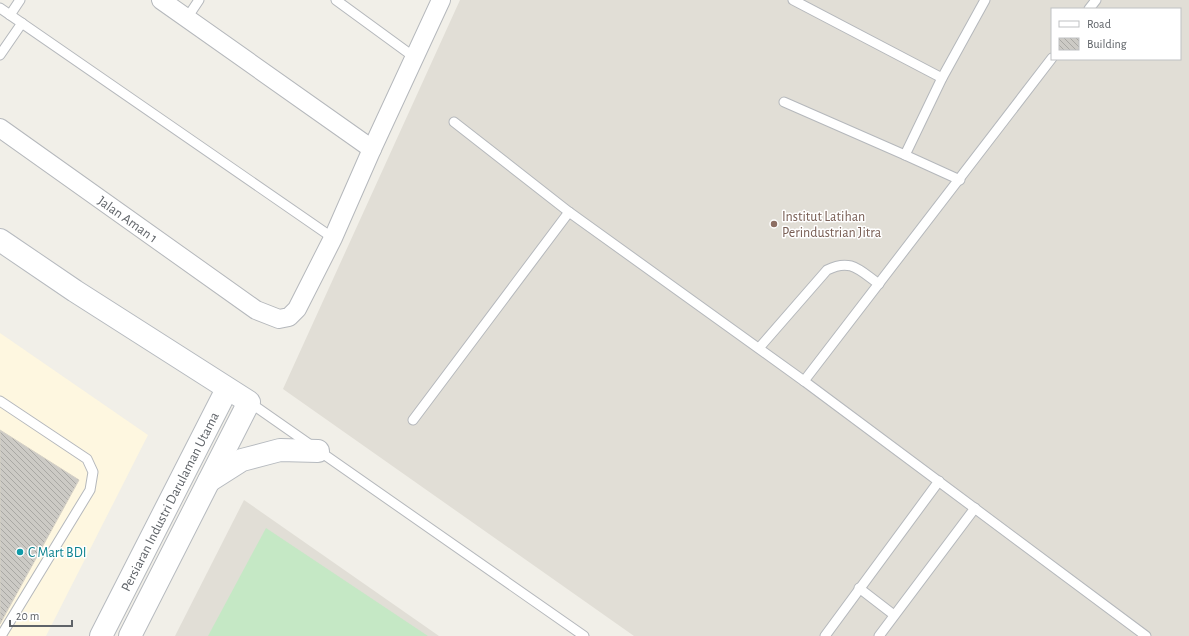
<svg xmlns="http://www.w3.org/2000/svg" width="1189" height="636" font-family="'Alegreya Sans',sans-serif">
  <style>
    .commercial { fill: #fef7e0 }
    .education { fill: #e1ded6; fill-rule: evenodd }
    .garden { fill: #c5e8c5 }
    .building { fill: url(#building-back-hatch); stroke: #d6d1c6 }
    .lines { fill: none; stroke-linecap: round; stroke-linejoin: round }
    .lane-casing { stroke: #b5b8bc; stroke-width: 11 }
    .street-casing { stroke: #b5b8bc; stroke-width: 20 }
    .secondary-casing { stroke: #b6babf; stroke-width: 24 }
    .lane { stroke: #fff; stroke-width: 9 }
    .street { stroke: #fff; stroke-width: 18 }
    .secondary { stroke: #fff; stroke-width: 22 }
    .education-dot { fill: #8d6e63; stroke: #fff; stroke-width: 1.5 }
    .culture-dot { fill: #0f9aa8; stroke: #fff; stroke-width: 1.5 }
    .labels { text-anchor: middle; stroke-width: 3; stroke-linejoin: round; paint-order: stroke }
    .education-label { font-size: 14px; fill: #785e54; stroke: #fff; text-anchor: start }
    .street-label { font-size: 14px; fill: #5f6368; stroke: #fff }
    .culture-label { font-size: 14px; fill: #0d838f; stroke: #fff; text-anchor: start }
  </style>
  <defs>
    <pattern id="building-back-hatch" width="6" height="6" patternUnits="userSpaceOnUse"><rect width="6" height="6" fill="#cccac5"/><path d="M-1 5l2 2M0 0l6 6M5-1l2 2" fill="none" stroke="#a9a8a4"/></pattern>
  </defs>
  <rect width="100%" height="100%" fill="#f1efe8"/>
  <polygon class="commercial" points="0,333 148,435 46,636 0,636"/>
  <g class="education">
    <path d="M460,0H1189V636H634L283,389ZM1052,9H1180V59H1052Z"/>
    <polygon points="244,500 439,636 175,636"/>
  </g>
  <polygon class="garden" points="266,528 428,636 208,636"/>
  <polygon class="building" points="0,430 79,480 0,624"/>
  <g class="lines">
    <g class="lane-casing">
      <g id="lane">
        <polyline points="336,0 414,57"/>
        <polyline points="793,0 942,78"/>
        <polyline points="0,8 333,238"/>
        <polyline points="1089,9 1096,0"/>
        <polyline points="10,15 20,0"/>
        <polyline points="187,18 199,0"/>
        <polyline points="0,55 22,23"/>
        <polyline points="1052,58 804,381 1146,636"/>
        <polyline points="784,102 905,155 942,78 985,0"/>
        <polyline points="454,122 569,212 804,381"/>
        <polyline points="905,155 960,180"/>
        <path d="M759,348L827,270C851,258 859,270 879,284"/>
        <polyline points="0,401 87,459 93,472 90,490 1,636"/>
        <polyline points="249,402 584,636"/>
        <polyline points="413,420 569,212"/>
        <polyline points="859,588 894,615"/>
        <polyline points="825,636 939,481"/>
        <polyline points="879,636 975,508"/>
      </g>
    </g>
    <g class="street-casing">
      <g id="street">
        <polyline points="161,0 372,149"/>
        <path id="s1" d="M0,128L256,310L279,319L289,317L297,309L333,238L372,149L441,0"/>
      </g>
    </g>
    <g class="secondary-casing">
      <g id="secondary">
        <polyline points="0,240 75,291 249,402 130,636"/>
        <polyline points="209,481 242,460 280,450 318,451"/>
        <path id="s2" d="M101,636L227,389"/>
      </g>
    </g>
    <use href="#lane" class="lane"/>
    <use href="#street" class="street"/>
    <use href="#secondary" class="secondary"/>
  </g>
  <circle class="education-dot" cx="774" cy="224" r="4"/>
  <circle class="culture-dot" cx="20" cy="552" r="4"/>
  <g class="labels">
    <g class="education-label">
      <text x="782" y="221">Institut Latihan<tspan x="782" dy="16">Perindustrian Jitra</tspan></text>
    </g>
    <g class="street-label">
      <text dy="5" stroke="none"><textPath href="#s1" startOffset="157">Jalan Aman 1</textPath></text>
      <text dy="5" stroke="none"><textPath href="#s2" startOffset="151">Persiaran Industri Darulaman Utama</textPath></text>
    </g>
    <g class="culture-label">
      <text x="28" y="557">C Mart BDI</text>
    </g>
  </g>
  <rect x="1051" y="8" width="130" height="52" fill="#ffffff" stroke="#bfc1c3"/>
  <rect x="1059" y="21" width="20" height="6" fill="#ffffff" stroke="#bfc1c3"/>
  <text x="1087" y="28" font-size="12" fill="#5f6368">Road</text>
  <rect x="1059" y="38" width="20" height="12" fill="url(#building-back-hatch)" stroke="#bfc1c3"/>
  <text x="1087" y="48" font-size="12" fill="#5f6368">Building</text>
  <path d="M10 620v6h62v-6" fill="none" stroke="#5f6368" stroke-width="2"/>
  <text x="16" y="620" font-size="12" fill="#5f6368" stroke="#ffffff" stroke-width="3" paint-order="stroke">20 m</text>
</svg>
